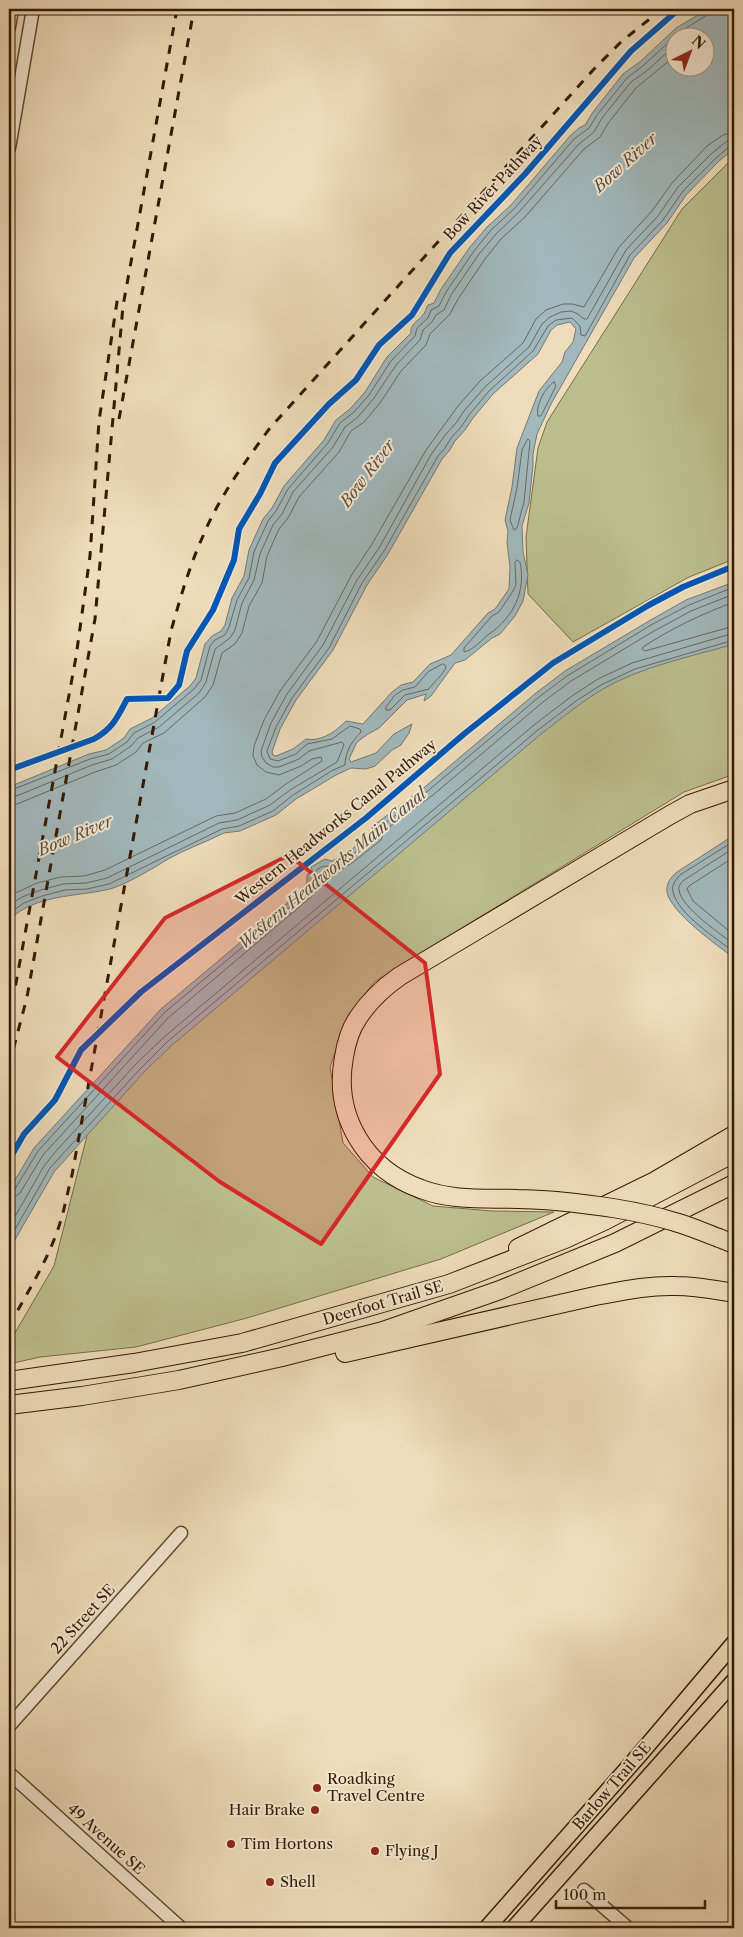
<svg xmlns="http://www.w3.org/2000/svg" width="743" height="1937" font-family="'Libre Caslon Text',serif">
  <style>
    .green { fill: #bcbf8d; stroke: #786c48 }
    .water { fill: #a1b8bc; stroke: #757872; fill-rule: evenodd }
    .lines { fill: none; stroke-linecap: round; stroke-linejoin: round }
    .shore { stroke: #6a685f; stroke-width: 1 }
    .minor-casing { stroke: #624930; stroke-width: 15 }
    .major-casing { stroke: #331802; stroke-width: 18 }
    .highway-casing { stroke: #331802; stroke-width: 20 }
    .minor { stroke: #f4e8d2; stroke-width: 12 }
    .major { stroke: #eedcba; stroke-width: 15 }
    .highway { stroke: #eedcba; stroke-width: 18 }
    .rail { stroke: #331802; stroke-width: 3; stroke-dasharray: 9 9; stroke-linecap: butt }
    .highway-bridge-casing { stroke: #331802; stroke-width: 20; stroke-linecap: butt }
    .highway-bridge { stroke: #eedcba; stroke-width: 18 }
    .cycleway-casing { stroke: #f4e8d2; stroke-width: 9 }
    .cycleway { stroke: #0057b8; stroke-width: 6 }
    .marked { fill: #d62828; fill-opacity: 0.2; stroke: #d62828; stroke-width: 4; stroke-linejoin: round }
    .poi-dot { fill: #8f2418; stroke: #f4e8d2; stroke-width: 2 }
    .labels { text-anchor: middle; stroke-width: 4; stroke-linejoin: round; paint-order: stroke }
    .street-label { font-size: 15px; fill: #331802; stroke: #f4e8d2 }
    .poi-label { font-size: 15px; fill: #331802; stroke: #f4e8d2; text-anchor: start }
    .water-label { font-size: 16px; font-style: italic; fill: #5a5043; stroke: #f4e8d2 }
  </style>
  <rect width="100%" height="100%" fill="#eedcba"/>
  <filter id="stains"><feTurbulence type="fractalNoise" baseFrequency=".004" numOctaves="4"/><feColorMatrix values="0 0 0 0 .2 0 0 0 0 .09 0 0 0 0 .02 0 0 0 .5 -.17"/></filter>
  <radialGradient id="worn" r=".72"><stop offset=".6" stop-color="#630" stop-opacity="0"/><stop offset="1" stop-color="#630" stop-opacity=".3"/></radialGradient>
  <g class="green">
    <polygon points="734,157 734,559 689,577 573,642 528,594 526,537 538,448 547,422 682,209"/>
    <polygon points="734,629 734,776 729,776 684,792 374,982 346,1022 330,1067 343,1143 373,1177 433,1206 492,1211 554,1212 441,1259 247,1318 136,1347 40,1357 9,1364 9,1343 54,1266 93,1112 191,1015 604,679"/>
  </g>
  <g class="water">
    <path d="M708,9H734V149L719,161L686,195L667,223L634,258L551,404L537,434L533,454V465L529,503L522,526L523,552L528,575L523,601L515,616L500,634L492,638L465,660L455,663L431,696L424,701L426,694L407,700L379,728L368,734L357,742L349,759L351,762L376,753L394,734L412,724L409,733L401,745L392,750L375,766L366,769L351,768L336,775L296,799L276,815L240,831L224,833C206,842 186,849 168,859C154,868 125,885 110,889C76,897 36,894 9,920V787L89,754L106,750L124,738L130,729L152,718L190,686L196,678L205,644L212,636L221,631L225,625L232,598L244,576L249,550L263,519L272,508L284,486L324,440L336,420L350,409L365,392L387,357L411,333C410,324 417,322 422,316C425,313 426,309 428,305L434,303L441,289L470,247L487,227L511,205L570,136L579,128L585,125L593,112L623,74L641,61L676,28ZM676,38H706V68H676ZM570,322L576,329L573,342L565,352L562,362L539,391L517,448L512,487L505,520L508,531L507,543L510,567L509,589L495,609L488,613L451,655L430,664L413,682L401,685L392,692L363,724L346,721C336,731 322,742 306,739L293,749L276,756L273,755L272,752L280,729L296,700L333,650L367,585L388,554L442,459L449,451L455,441L465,430L473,418L493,394L538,354L551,330L557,325Z"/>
    <path d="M734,582V644C690,657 643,666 603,689C581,702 561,719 541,734L171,1046L144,1072L54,1172L9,1250V1190L34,1148L161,1009L304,889L307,882V875L312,870L311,867L325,859L332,861L345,855L373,832L372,828L373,826L426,786L536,693L565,671L649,621L686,600Z"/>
    <path d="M734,835V958C718,946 670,912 667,892C666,883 671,877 677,872Z"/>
  </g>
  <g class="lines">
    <g class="shore">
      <path d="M554,382L556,386L541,416H538C535,407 545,387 554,382Z"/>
      <polygon points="528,439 530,441 524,502 517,528 514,530 510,520 517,488 522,450"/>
      <path d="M517,560L520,562C526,591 514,617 489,634C481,640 474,650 464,652V648L492,616L499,612L513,591L516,585L515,563Z"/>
      <path d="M734,602C702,614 672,628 643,647L642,649L645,651L734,626"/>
      <path d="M443,664L446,666C444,675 434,681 429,689L405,695L390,710H386V707L395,695L403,690L415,687L428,672Z"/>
      <polyline points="9,791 90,759 109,754 127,742 134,733 155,722 194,689 201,680 210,646 215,640 225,635 229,627 237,600 249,578 254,552 268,521 276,511 288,489 328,443 340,423 354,412 369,395 391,361 415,336 417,328 428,318 431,310 439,306 446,292 474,251 491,230 515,208 574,139 589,128 597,115 627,78 645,64 680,32 707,15 710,9"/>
      <polyline points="9,798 14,797 92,765 112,759 131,746 138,738 159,727 199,693 206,682 215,649 230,638 235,630 242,603 254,580 260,554 273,525 282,514 293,492 333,447 345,427 358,417 374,398 396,365 420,340 423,330 432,322 436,315 444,310 451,295 479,254 496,234 519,212 579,144 594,132 602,118 631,82 649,69 676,44"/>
      <polyline points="9,805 17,804 95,772 116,765 136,752 143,743 164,733 205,697 213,685 222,653 235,644 242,633 249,606 262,583 267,556 279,529 288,518 299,497 339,452 351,431 364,422 380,403 401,371 426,345 430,334 450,314 458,299 485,259 501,239 525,217 584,149 600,137 609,122 636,88 676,55"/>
      <path d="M734,841L680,875C676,880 671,885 673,892C678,914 717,939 734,952"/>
      <path d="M734,848L684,880C681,883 678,886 679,890C681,907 720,934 734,944"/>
      <polyline points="734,857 689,886 687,889 693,901 734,935"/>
      <polyline points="9,896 37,883 61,877 84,876 105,870 216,816 235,813 266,799 286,784 322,761 321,757 312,759 301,766 279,775 266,772 257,765 253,756 254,746 264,720 280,691 317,641 351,576 372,544 426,450 458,406 480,381 523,343 536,319 546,310 563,304 572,304 584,307 619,247 652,211 672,183 707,146 723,135 734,132"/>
      <polyline points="9,905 22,897 41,890 63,884 86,883 107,878 219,823 237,820 270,805 290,790 337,762 344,745 342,742 309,751 299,759 279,767 273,767 266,763 262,757 261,751 271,723 287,694 323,645 357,580 379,548 432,453 446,434 456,423 464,411 485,387 529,347 542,324 550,317 561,312 571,311 578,314 584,319 587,319 626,250 658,216 678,187 711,154 727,141 734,139"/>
      <path d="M9,913L24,903L42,896L65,890L87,889L109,884L222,829L239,826L273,811L293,795L333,770L345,765C345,752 352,741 361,732L360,729L350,726L332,739L307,744L296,754L278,761L270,759L267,751L276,727L292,698L329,648L362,583L384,551L438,456L445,448L451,438L461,427L469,415L489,391L533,351L548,326L556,320L572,318L580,326L581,335L585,336L630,255L663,220L683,191L716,158L730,146H734"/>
      <path d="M9,1191L15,1189L38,1151L164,1013L307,893C312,885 311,875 318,869C324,864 330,868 336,865C343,862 374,840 377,835C377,834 379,828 379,828L429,790L539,697L567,676L651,625L689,605L734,587"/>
      <polyline points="9,1198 15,1197 20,1193 43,1155 168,1018 311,897 322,875 327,872 339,871 352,863 381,840 385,830 433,795 543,702 571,681 654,631 691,611 734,594"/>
      <polyline points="9,1227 44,1166 57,1150 136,1064 163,1038 534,725 572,696 598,679 632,663 734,633"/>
      <polyline points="9,1240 50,1168 140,1069 167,1042 538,730 576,701 601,685 635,669 734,640"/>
    </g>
    <g class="minor-casing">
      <g id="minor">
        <polyline points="9,27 12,9"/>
        <polyline points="9,148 33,9"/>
        <polyline points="9,1726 181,1533"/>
        <polyline points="9,1773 181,1928"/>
        <polyline points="584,1890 628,1928"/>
      </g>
    </g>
    <g class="major-casing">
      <g id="major">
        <polyline points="487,1928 641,1753 734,1643"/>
        <polyline points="514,1928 734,1681"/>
      </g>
    </g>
    <g class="highway-casing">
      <g id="highway">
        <path d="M556,1201C543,1200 531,1199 518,1199C485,1198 452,1201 421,1189C365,1169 333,1116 344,1057C346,1045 350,1029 358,1018C369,1001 384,987 400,976L670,815L690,804L734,789"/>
        <polyline points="719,1238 734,1244"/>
        <polyline points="518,1248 655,1181 734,1135"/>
        <path d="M345,1353L595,1296C622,1291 649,1285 676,1286C696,1286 715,1290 734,1293"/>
        <polyline points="9,1381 134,1363 242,1343 449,1284 565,1239 606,1220 734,1153"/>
        <polyline points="9,1405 82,1396 179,1380 282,1357 383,1331 500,1290 615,1243 734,1184"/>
      </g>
    </g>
    <use href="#minor" class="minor"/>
    <use href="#major" class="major"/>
    <use href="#highway" class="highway"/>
    <g class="rail">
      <polyline points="119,419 194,9"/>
      <polyline points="9,1021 76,657 90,556 99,421 118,295"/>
      <polyline points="9,1066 27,997 95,619 123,306 177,9"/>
      <path d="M9,1326C26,1295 45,1265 57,1232C64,1213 67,1194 72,1175L171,631C180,599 189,567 203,536C219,497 245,462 270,428L594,69L621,42L662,9"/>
    </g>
    <g class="highway-bridge-casing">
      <path id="highway-bridge" d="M556,1201C596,1205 636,1210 675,1222C690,1226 705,1233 719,1238"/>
    </g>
    <use href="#highway-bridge" class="highway-bridge"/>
    <g class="cycleway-casing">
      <g id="cycleway">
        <path d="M9,770L94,739C113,728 117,718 127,699L168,698L179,685L187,651L213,610L234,560L239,529L260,494L275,463L329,404L356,380L379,345L412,315L450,253L525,174L631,51L679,9"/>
        <polyline points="9,1160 24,1134 55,1100 81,1050 141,992 366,818 464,734 553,663 649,605 683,587 734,566"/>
      </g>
    </g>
    <use href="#cycleway" class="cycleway"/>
  </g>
  <path class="marked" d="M289,855L425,963L440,1074L321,1244L220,1182L57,1057L165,918Z"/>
  <g class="poi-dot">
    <circle cx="317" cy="1788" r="5"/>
    <circle cx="315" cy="1810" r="5"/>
    <circle cx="231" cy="1844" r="5"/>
    <circle cx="375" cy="1851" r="5"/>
    <circle cx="270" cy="1882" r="5"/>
  </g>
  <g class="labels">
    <g class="street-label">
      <text transform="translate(493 188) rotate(-47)" y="5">Bow River Pathway</text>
      <text transform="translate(336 822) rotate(-39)" y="5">Western Headworks Canal Pathway</text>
      <text transform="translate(383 1303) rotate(-16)" y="5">Deerfoot Trail SE</text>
      <text transform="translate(83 1619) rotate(-48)" y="5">22 Street SE</text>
      <text transform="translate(612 1786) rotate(-49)" y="5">Barlow Trail SE</text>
      <text transform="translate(106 1839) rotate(42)" y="5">49 Avenue SE</text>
    </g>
    <g class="poi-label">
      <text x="327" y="1784">Roadking<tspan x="327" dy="17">Travel Centre</tspan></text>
      <text x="305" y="1815" text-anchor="end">Hair Brake</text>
      <text x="241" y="1849">Tim Hortons</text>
      <text x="385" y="1856">Flying J</text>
      <text x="280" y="1887">Shell</text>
    </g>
    <g class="water-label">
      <text transform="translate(625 162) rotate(-42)" y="6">Bow River</text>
      <text transform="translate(367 473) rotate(-53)" y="6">Bow River</text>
      <text transform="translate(75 835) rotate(-23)" y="6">Bow River</text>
      <text transform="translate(332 868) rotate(-40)" y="6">Western Headworks Main Canal</text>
    </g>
  </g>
  <rect width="743" height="1937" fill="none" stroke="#eedcba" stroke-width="30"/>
  <rect x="10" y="10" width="723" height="1917" fill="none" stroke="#331802" stroke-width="2.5"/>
  <rect x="15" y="15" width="713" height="1907" fill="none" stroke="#331802"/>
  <g transform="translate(690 52) rotate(42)"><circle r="24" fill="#f4e8d2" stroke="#a7957f"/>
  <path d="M0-4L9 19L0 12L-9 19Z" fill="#8f2418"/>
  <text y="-8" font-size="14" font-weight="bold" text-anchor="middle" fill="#331802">N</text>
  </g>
  <path d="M556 1900v8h149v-8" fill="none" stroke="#331802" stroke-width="2.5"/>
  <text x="563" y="1900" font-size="15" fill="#331802" stroke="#f4e8d2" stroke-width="4" paint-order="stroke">100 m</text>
  <rect width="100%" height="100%" filter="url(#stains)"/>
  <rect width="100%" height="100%" fill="url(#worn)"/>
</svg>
